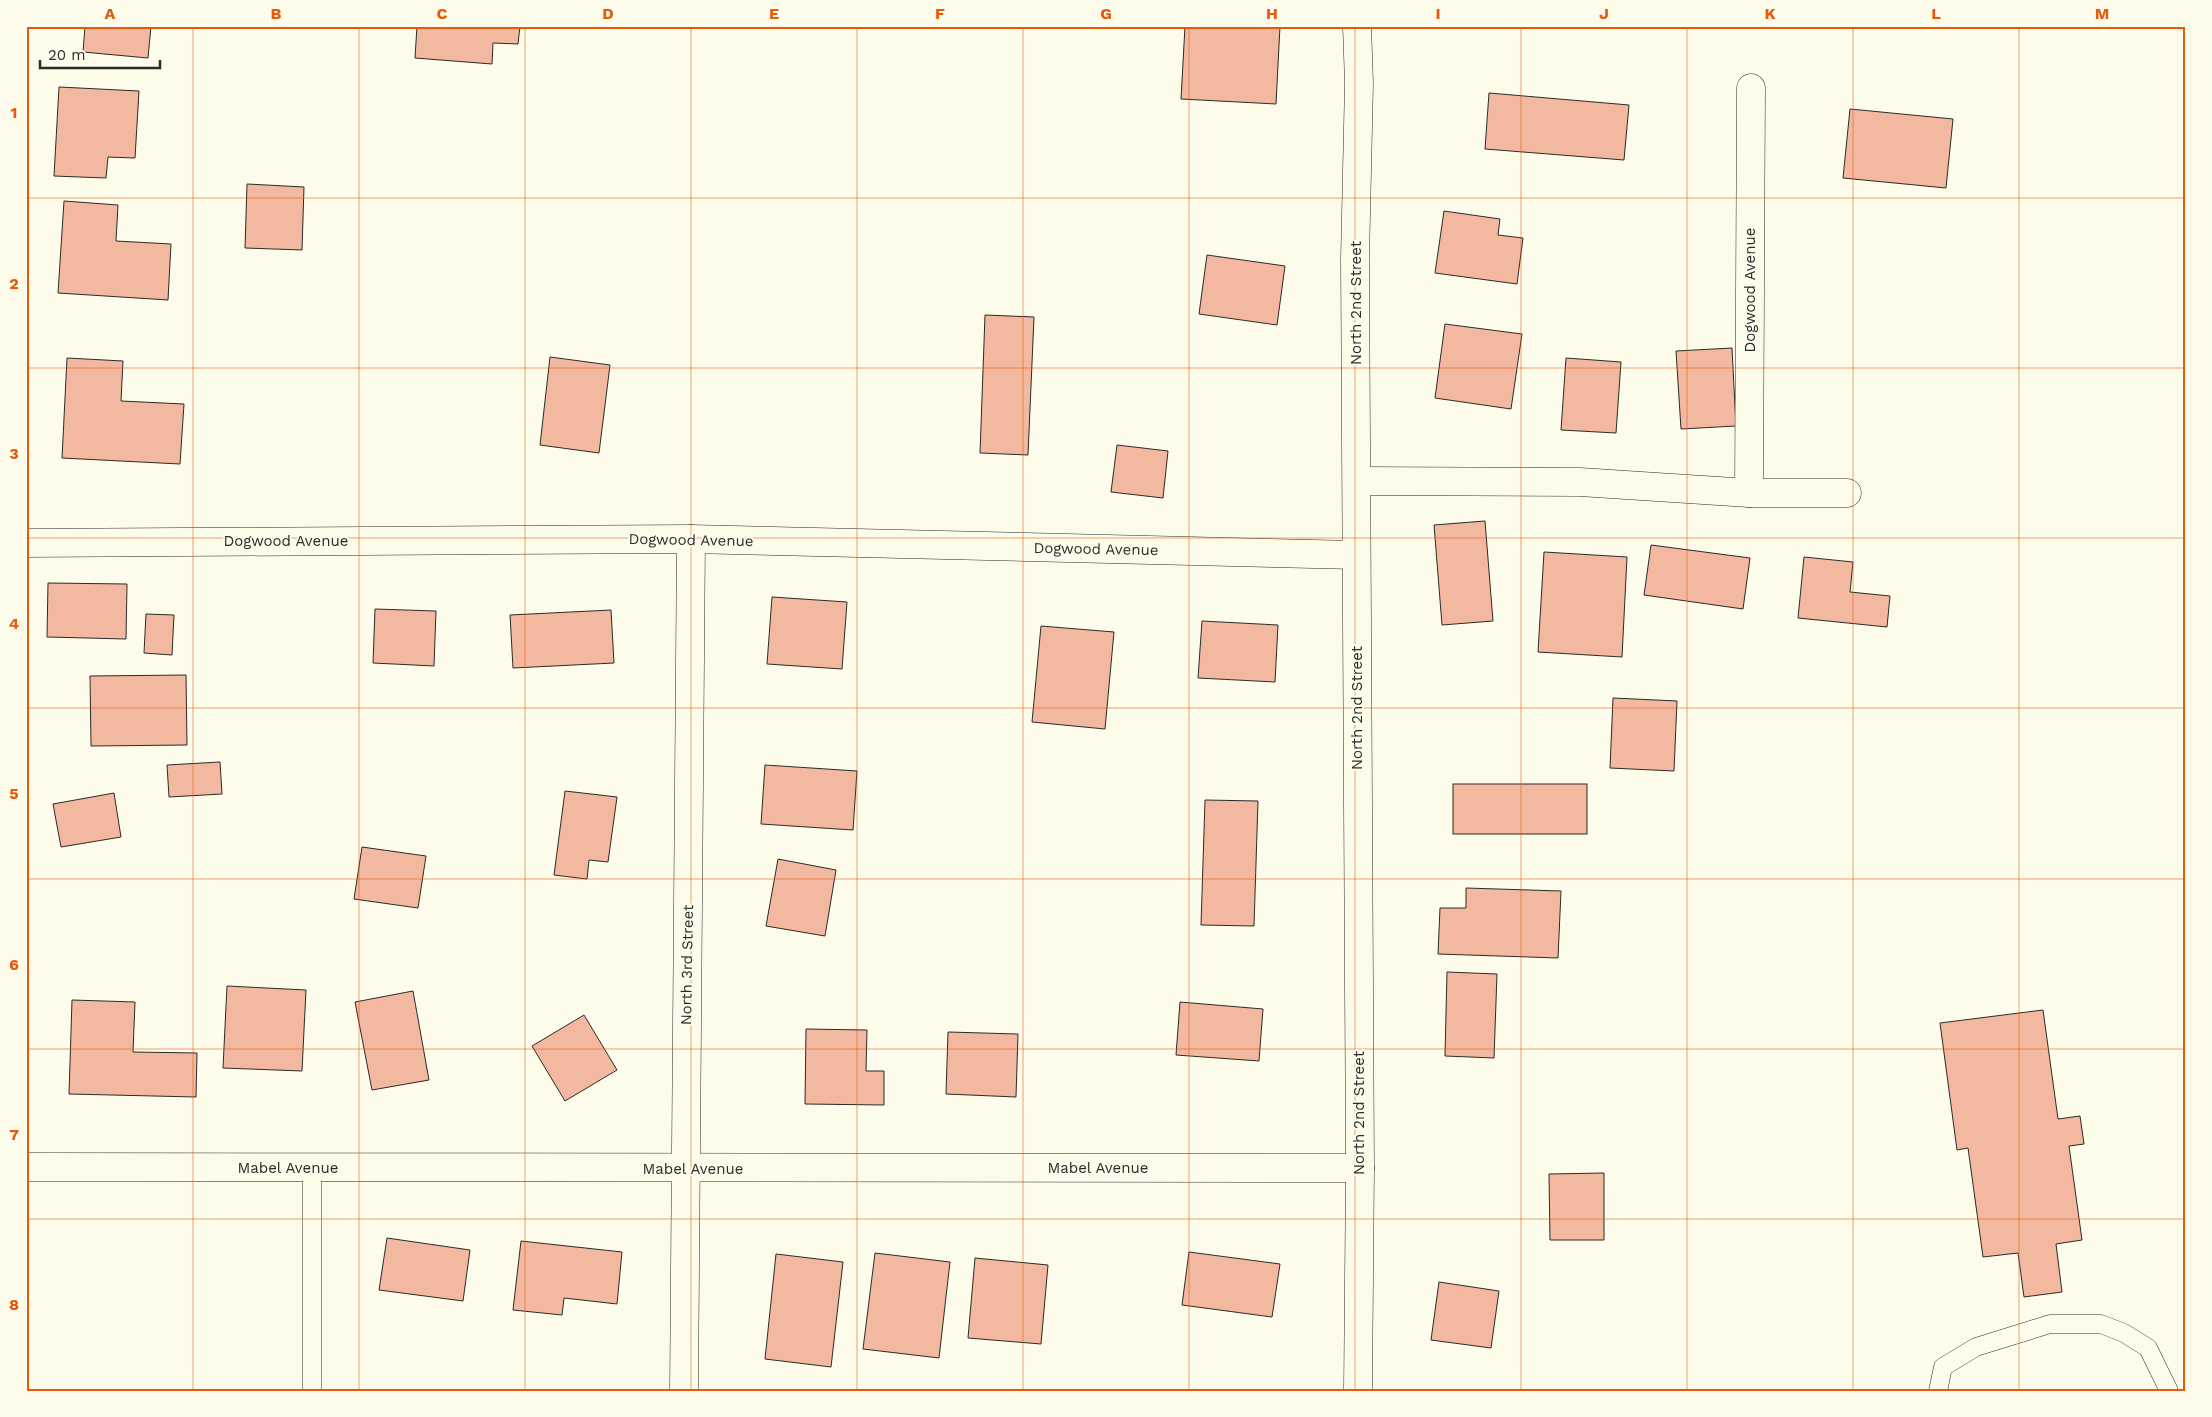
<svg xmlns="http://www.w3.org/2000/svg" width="2212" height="1417" font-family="'Work Sans',sans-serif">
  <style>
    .building { fill: #f2b8a0; stroke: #2b2b2b }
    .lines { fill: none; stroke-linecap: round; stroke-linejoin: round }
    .lane-casing { stroke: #2b2b2b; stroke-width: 19 }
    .street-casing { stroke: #2b2b2b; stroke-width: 29 }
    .secondary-casing { stroke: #2b2b2b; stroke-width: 29 }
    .lane { stroke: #fdfbea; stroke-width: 18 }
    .street { stroke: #fdfbea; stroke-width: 28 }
    .secondary { stroke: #fdfbea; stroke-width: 28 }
    .grid { fill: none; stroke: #e8590c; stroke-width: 1; stroke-opacity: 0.55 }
    .labels { text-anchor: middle; stroke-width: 4; stroke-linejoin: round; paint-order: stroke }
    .street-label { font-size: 15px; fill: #2b2b2b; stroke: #fdfbea }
    .neatline { fill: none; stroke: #e8590c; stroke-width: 2 }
    .grid-label { font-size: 16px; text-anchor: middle; font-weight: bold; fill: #e8590c }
  </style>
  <rect width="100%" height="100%" fill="#fdfbea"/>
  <g class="building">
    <polygon points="85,26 151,26 148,58 83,52"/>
    <polygon points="417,26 520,26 518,44 493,43 492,64 415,58"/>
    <polygon points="1185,26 1280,26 1276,104 1181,99"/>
    <polygon points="59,87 139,91 135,158 108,157 106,178 54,176"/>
    <polygon points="1489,93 1629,105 1624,160 1485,149"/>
    <polygon points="1850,109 1953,119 1946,188 1843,178"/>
    <polygon points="247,184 304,187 302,250 245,248"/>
    <polygon points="64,201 118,205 116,241 171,244 168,300 58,293"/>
    <polygon points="1444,211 1500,219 1498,235 1523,238 1517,284 1435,273"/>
    <polygon points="1207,255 1285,266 1277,325 1199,314"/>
    <polygon points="985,315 1034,317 1028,455 980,453"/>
    <polygon points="1445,324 1522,334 1511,409 1435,398"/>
    <polygon points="1732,348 1736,426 1681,429 1676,351"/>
    <polygon points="550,357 610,365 599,453 540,445"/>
    <polygon points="67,358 123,361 121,401 184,404 180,464 62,458"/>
    <polygon points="1566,358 1621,362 1616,433 1561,430"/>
    <polygon points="1117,445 1168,451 1163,498 1111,492"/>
    <polygon points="1485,521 1493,621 1442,625 1434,525"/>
    <polygon points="1651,545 1750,558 1743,609 1644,595"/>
    <polygon points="1544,552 1627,557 1622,657 1538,652"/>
    <polygon points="1804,557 1853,562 1850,592 1890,596 1887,627 1798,618"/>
    <polygon points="48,583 127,584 126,639 47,637"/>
    <polygon points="772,597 847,602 842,669 767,664"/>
    <polygon points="375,609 436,611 434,666 373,663"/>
    <polygon points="611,610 614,663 513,668 510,615"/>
    <polygon points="146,614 174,615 172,655 144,653"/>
    <polygon points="1202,621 1278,625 1275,682 1198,678"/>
    <polygon points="1041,626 1114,632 1105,729 1032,722"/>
    <polygon points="186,675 187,745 91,746 90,676"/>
    <polygon points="1613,698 1677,701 1674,771 1610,768"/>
    <polygon points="220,762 222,794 169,797 167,765"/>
    <polygon points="765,765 857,771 853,830 761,824"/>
    <rect x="1453" y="784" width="134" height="50"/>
    <polygon points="565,791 617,797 608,862 589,860 587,879 554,875"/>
    <polygon points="114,793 121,837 61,847 53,804"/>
    <polygon points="1205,800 1258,801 1254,926 1201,925"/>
    <polygon points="362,847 426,856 418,908 354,899"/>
    <polygon points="778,859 836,870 825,936 766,926"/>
    <polygon points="1466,888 1561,891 1558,958 1438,954 1440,908 1466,908"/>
    <polygon points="1447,972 1497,974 1494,1058 1445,1056"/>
    <polygon points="227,986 306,990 302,1071 223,1068"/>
    <polygon points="413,991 429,1080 372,1090 355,1002"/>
    <polygon points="72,1000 135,1002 133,1052 197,1053 196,1097 69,1094"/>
    <polygon points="1180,1002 1263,1009 1259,1061 1176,1055"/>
    <polygon points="2043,1010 2058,1119 2080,1116 2084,1144 2069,1146 2082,1240 2056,1244 2062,1292 2024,1297 2018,1253 1983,1257 1968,1148 1957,1150 1940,1023"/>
    <polygon points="584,1015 617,1070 565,1101 532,1046"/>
    <polygon points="806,1029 867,1030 866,1071 884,1071 884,1105 805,1104"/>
    <polygon points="948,1032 1018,1034 1016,1097 946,1094"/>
    <polygon points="1604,1173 1604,1240 1550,1240 1549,1174"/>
    <polygon points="387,1238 470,1250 463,1301 379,1290"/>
    <polygon points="521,1241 622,1252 617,1304 564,1298 562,1315 513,1310"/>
    <polygon points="1189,1252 1280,1264 1272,1317 1182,1305"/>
    <polygon points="875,1253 950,1262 939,1358 863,1349"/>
    <polygon points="776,1254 843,1262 831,1367 765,1359"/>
    <polygon points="975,1258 1048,1265 1041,1344 968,1338"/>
    <polygon points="1439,1282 1499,1291 1491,1348 1431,1340"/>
  </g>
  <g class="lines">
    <g class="lane-casing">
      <g id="lane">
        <polyline points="312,1168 312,1391"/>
        <polyline points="1938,1391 1943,1367 1976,1347 2050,1324 2101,1324 2124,1333 2148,1348 2169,1391"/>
      </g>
    </g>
    <g class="street-casing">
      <g id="street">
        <polyline points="1358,481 1580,482 1749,493 1847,493"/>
        <polyline points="1749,493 1751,88"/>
        <polyline points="26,543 691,539 1356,555"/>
        <polyline points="26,1167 1360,1168"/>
        <polyline points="684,1391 691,539"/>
      </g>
    </g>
    <g class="secondary-casing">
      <polyline id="secondary" points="1357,26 1359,83 1355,259 1360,1168 1358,1391"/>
    </g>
    <use href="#lane" class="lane"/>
    <use href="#street" class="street"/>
    <use href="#secondary" class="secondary"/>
  </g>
  <path class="grid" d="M193,26V1391M359,26V1391M525,26V1391M691,26V1391M857,26V1391M1023,26V1391M1189,26V1391M1355,26V1391M1521,26V1391M1687,26V1391M1853,26V1391M2019,26V1391M26,198H2186M26,368H2186M26,538H2186M26,708H2186M26,879H2186M26,1049H2186M26,1219H2186"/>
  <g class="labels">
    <g class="street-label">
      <text transform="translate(1750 290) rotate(-90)" y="5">Dogwood Avenue</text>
      <text transform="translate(1356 303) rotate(-90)" y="5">North 2nd Street</text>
      <text transform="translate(691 540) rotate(1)" y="5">Dogwood Avenue</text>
      <text x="286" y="546">Dogwood Avenue</text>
      <text transform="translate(1096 549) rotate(1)" y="5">Dogwood Avenue</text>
      <text transform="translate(1357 708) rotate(-90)" y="5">North 2nd Street</text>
      <text transform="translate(687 965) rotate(-89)" y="5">North 3rd Street</text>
      <text transform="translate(1359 1113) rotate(-90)" y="5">North 2nd Street</text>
      <text x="288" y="1173">Mabel Avenue</text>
      <text x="1098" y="1173">Mabel Avenue</text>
      <text x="693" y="1174">Mabel Avenue</text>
    </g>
  </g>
  <rect width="2212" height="1417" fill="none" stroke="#fdfbea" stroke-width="55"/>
  <path d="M40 60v8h120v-8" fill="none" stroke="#2b2b2b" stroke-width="2.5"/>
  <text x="48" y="60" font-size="15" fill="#2b2b2b" stroke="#fdfbea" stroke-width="4" paint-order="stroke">20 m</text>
  <rect x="28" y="28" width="2156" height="1362" class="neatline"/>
  <g class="grid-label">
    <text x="110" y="19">A</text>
    <text x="276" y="19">B</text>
    <text x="442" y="19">C</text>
    <text x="608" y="19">D</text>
    <text x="774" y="19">E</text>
    <text x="940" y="19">F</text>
    <text x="1106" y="19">G</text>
    <text x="1272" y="19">H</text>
    <text x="1438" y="19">I</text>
    <text x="1604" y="19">J</text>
    <text x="1770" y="19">K</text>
    <text x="1936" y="19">L</text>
    <text x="2102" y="19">M</text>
    <text x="14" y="118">1</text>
    <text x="14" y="289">2</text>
    <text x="14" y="459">3</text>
    <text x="14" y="629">4</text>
    <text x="14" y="799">5</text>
    <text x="14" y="970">6</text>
    <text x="14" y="1140">7</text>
    <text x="14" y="1310">8</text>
  </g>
</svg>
